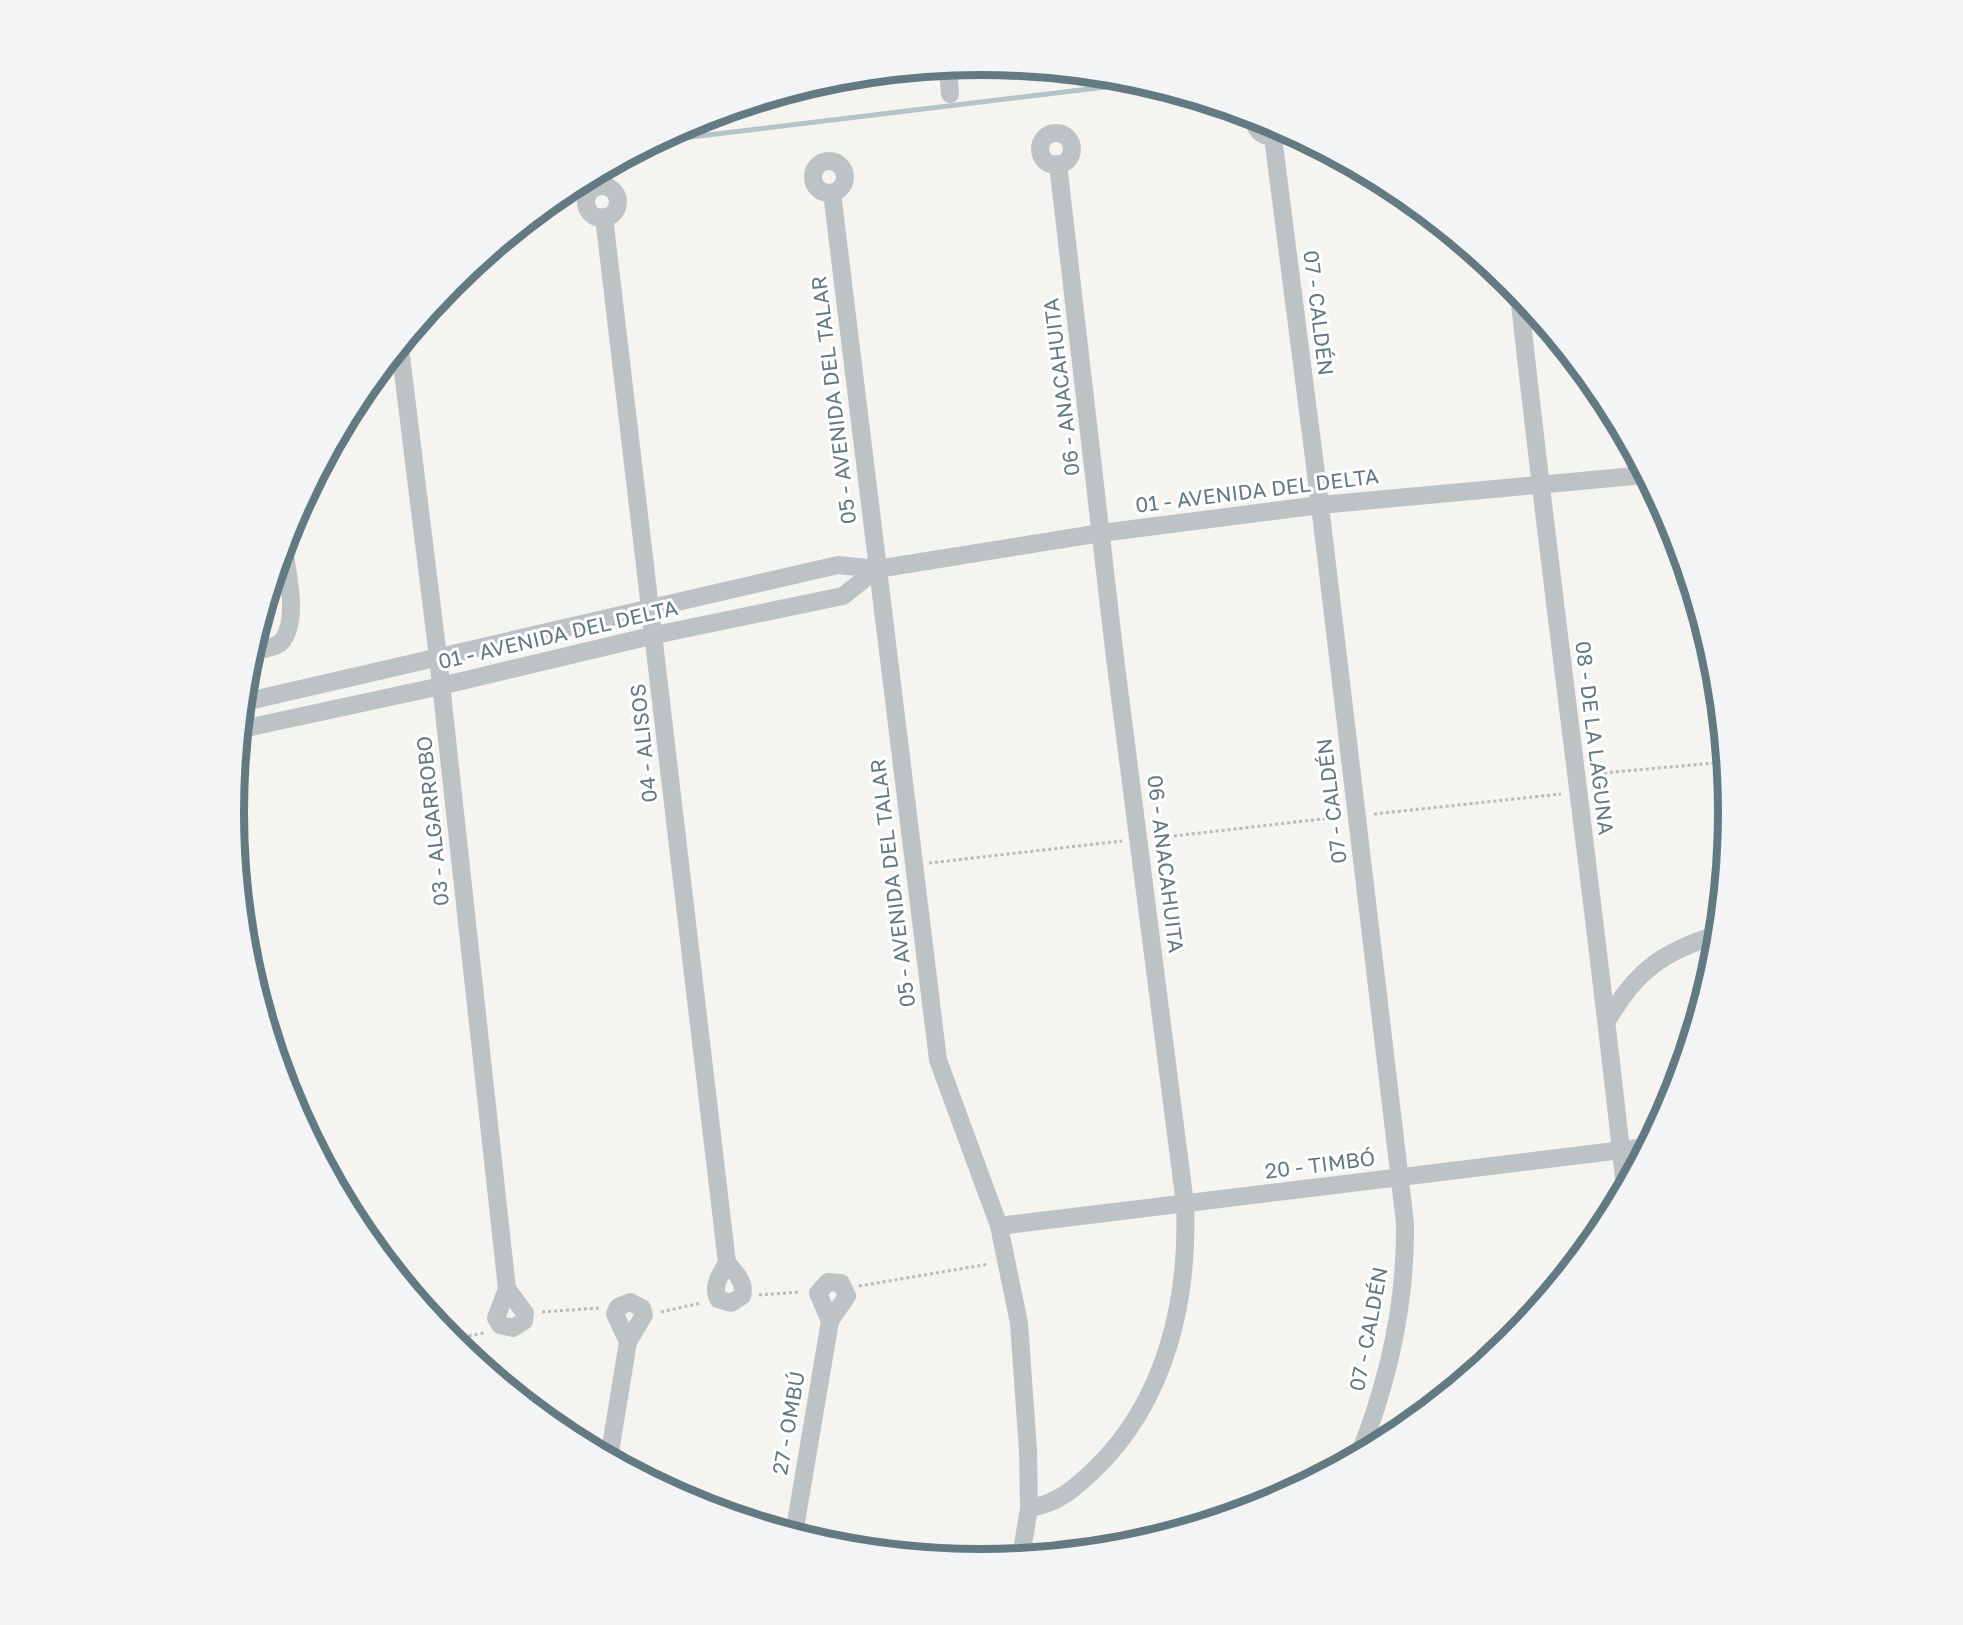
<svg xmlns="http://www.w3.org/2000/svg" width="1963" height="1625" font-family="'Golos Text',sans-serif">
  <style>
    .lines { fill: none; stroke-linecap: round; stroke-linejoin: round }
    .stream { stroke: #b4c3c5; stroke-width: 5 }
    .path { stroke: #b7bbbc; stroke-width: 3; stroke-dasharray: 3 3; stroke-linecap: butt }
    .minor { stroke: #bdc3c5; stroke-width: 18 }
    .labels { text-anchor: middle; stroke-width: 6; stroke-linejoin: round; paint-order: stroke }
    .street-label { font-size: 21px; fill: #637a82; stroke: #fff }
    .rim { fill: none; stroke: #637a82; stroke-width: 8 }
  </style>
  <rect width="100%" height="100%" fill="#f5f4f0"/>
  <g class="lines">
    <polyline class="stream" points="658,141 1139,83"/>
    <g class="path">
      <polyline points="1592,774 1725,762"/>
      <polyline points="1374,814 1561,794"/>
      <polyline points="1156,838 1340,817"/>
      <polyline points="929,863 1122,841"/>
      <polyline points="859,1286 989,1264"/>
      <polyline points="759,1295 800,1292"/>
      <polyline points="542,1312 599,1308"/>
      <polyline points="661,1312 701,1303"/>
      <polyline points="451,1339 484,1333"/>
    </g>
    <g class="minor">
      <polyline points="948,68 950,94"/>
      <polyline points="722,113 723,116"/>
      <path d="M1255,118C1254,130 1261,136 1273,137L1283,131"/>
      <circle cx="1056" cy="149" r="16"/>
      <path d="M1273,137L1320,505L1405,1223C1406,1303 1389,1380 1359,1455"/>
      <circle cx="829" cy="177" r="16"/>
      <circle cx="602" cy="202" r="16"/>
      <polyline points="832,193 938,1060 999,1226 1019,1323 1028,1451 1029,1508 1021,1557"/>
      <polyline points="604,217 727,1263"/>
      <path d="M1519,294C1551,592 1593,889 1625,1187"/>
      <polyline points="400,348 438,657 507,1289"/>
      <path d="M253,651C262,649 277,648 283,640C299,616 287,574 284,548"/>
      <polyline points="244,702 838,565 877,569 1101,533 1320,505 1645,475"/>
      <polyline points="242,729 441,686 655,635 843,596 877,569"/>
      <polyline points="242,903 250,965"/>
      <path d="M1607,1021C1635,972 1663,951 1717,935"/>
      <polyline points="999,1226 1647,1147"/>
      <path d="M727,1263C736,1273 746,1283 742,1296L731,1303L718,1299C712,1286 720,1275 727,1263Z"/>
      <polygon points="828,1282 841,1283 847,1296 830,1321 818,1293"/>
      <polygon points="507,1289 525,1313 524,1321 513,1328 500,1325 496,1318"/>
      <polygon points="630,1302 642,1308 644,1315 628,1342 615,1314 618,1307"/>
      <polyline points="609,1458 628,1342"/>
      <path d="M1029,1508C1057,1504 1074,1489 1094,1470C1166,1401 1189,1300 1185,1204L1115,658L1058,164"/>
      <polyline points="794,1534 830,1321"/>
    </g>
  </g>
  <g class="labels">
    <g class="street-label">
      <text transform="translate(1318 313) rotate(83)" y="7">07 - CALDÉN</text>
      <text transform="translate(1062 387) rotate(-97)" y="7">06 - ANACAHUITA</text>
      <text transform="translate(834 400) rotate(-97)" y="7">05 - AVENIDA DEL TALAR</text>
      <text transform="translate(1257 491) rotate(-7)" y="7">01 - AVENIDA DEL DELTA</text>
      <text transform="translate(558 635) rotate(-13)" y="7">01 - AVENIDA DEL DELTA</text>
      <text transform="translate(1594 738) rotate(83)" y="7">08 - DE LA LAGUNA</text>
      <text transform="translate(644 743) rotate(-96)" y="7">04 - ALISOS</text>
      <text transform="translate(1332 801) rotate(-97)" y="7">07 - CALDÉN</text>
      <text transform="translate(433 821) rotate(-96)" y="7">03 - ALGARROBO</text>
      <text transform="translate(1165 864) rotate(83)" y="7">06 - ANACAHUITA</text>
      <text transform="translate(893 883) rotate(-97)" y="7">05 - AVENIDA DEL TALAR</text>
      <text transform="translate(1320 1165) rotate(-7)" y="7">20 - TIMBÓ</text>
      <text transform="translate(1369 1329) rotate(-79)" y="7">07 - CALDÉN</text>
      <text transform="translate(789 1423) rotate(-80)" y="7">27 - OMBÚ</text>
    </g>
  </g>
  <path d="M0 0H1963V1625H0ZM244 812a737 737 0 1 1 1474 0a737 737 0 1 1-1474 0Z" fill="#f3f4f5" fill-rule="evenodd"/>
  <path class="rim" d="M244 812a737 737 0 1 1 1474 0a737 737 0 1 1-1474 0Z"/>
</svg>
